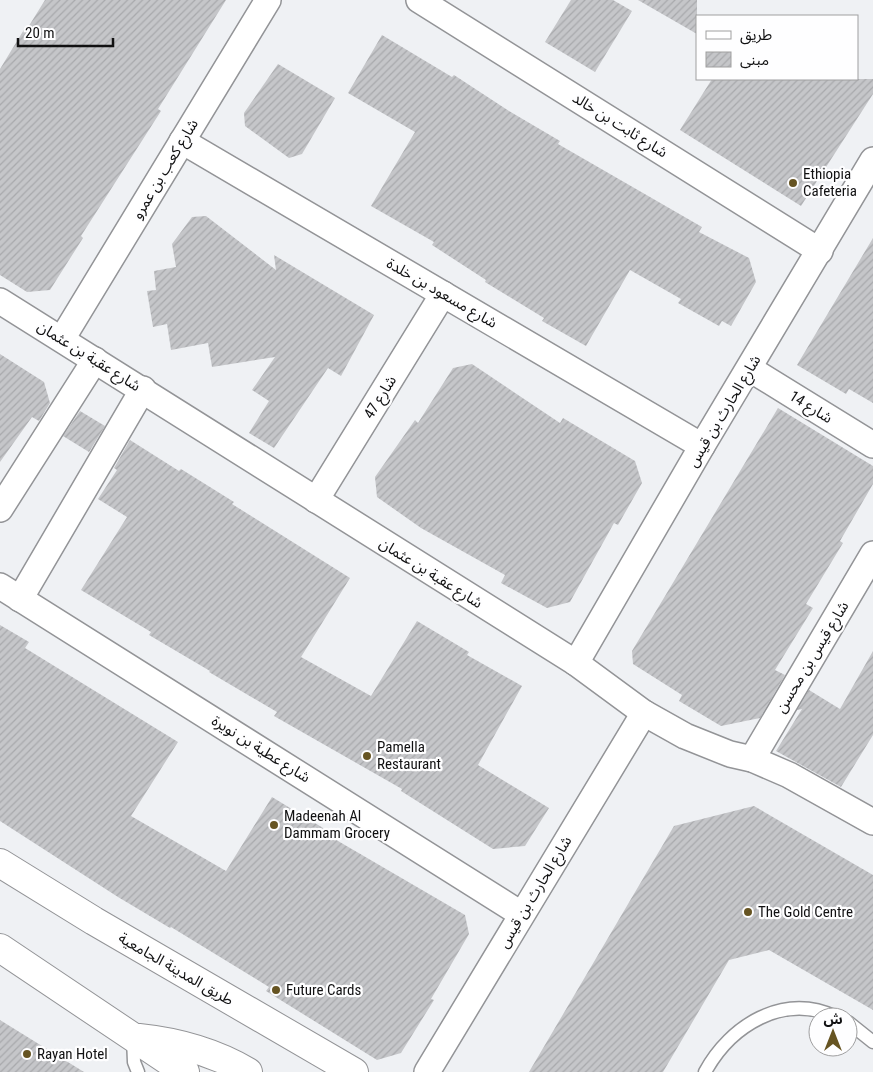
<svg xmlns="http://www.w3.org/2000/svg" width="873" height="1072" font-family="'Roboto Condensed','Noto Sans Arabic',sans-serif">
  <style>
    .building { fill: url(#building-hatch) }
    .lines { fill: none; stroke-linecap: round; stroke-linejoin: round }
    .lane-casing { stroke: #939497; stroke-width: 15 }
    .street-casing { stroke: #939497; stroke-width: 28 }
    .primary-casing { stroke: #939497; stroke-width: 30 }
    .lane { stroke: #fff; stroke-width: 12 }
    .street { stroke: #fff; stroke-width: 25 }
    .primary { stroke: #fff; stroke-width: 28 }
    .poi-dot { fill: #665422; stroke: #fefeff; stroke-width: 2 }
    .labels { text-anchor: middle; stroke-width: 4.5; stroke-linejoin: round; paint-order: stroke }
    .street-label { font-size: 15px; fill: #111112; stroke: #fefeff }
    .poi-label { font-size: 15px; fill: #111112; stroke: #fefeff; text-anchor: start }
  </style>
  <defs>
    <pattern id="building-hatch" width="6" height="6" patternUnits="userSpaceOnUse" patternTransform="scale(1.25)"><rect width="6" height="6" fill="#c5c6c9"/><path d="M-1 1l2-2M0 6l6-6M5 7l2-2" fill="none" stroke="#a8a9ac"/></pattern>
  </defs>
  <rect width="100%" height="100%" fill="#eff1f4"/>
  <g class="building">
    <polygon points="45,0 226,0 158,109 161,111 81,236 83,238 50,290 27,292 0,275 0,69 25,28 27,29"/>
    <polygon points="571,0 613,0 632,11 595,72 545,42"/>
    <polygon points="638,0 697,0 697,34"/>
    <polygon points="382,35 452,77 454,75 509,111 560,141 558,144 702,227 699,232 749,258 756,282 731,326 722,321 719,326 678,303 681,299 630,270 586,346 542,321 544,318 485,282 486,280 432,245 434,242 371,206 415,132 348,93"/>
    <polygon points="278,64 335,98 302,154 289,158 245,126 244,113"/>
    <polygon points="712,79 873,79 873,94 801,206 680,130"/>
    <polygon points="206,216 276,270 274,255 374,315 341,376 328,368 274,448 249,433 269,401 252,390 275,357 212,367 208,343 171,350 167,324 153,327 147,291 156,290 154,271 176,267 172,244 192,217"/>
    <polygon points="873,238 873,403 849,389 846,394 797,365"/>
    <polygon points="0,354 44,382 50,403 39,421 32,417 0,462"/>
    <polygon points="472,364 560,423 563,418 635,461 642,483 618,525 614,523 570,602 547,608 501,583 505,575 421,528 377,497 375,477 415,420 418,423 453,368"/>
    <polygon points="778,408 873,466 873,484 840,541 843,543 806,604 813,608 775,670 785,675 760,718 721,726 679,701 682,695 633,664 632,651"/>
    <polygon points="80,411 105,426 89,452 63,436"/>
    <polygon points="130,440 179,471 181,469 234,502 232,504 350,578 301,657 371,696 417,621 469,652 467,655 522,686 478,765 549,808 525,846 493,849 401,791 402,789 274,716 277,712 209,672 210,671 149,635 151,632 81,590 127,517 98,499 117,470 114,468"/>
    <polygon points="0,625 29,642 25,648 178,742 131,816 226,871 272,797 328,831 326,834 465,915 469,934 431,999 434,1000 401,1053 377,1060 266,991 269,987 171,927 170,928 118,897 0,821"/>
    <polygon points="873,651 873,735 841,787 776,751 802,709 797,710 809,690 840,709"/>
    <polygon points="754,806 873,875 873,1010 769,950 729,960 663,1072 529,1072 674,826"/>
    <polygon points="0,1020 84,1072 0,1072"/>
  </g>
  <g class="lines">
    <g class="lane-casing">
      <g id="lane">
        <polyline points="848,1022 873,1042"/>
        <polyline points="133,1038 134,1062 138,1072"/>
        <path d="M705,1072C730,1026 783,992 836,1017"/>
      </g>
    </g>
    <g class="street-casing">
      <g id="street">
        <polyline points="419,0 820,251"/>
        <polyline points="182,141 702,446"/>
        <polyline points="0,301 576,663 644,713 685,736 730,754 752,759 789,775 873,822"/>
        <polyline points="62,339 268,0"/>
        <polyline points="750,369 873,445"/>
        <polyline points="316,500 443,294"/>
        <polyline points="0,509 95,360"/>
        <polyline points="0,586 521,914"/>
        <polyline points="20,599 143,389"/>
        <polyline points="576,663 702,446 873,160"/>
        <polyline points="752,759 873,554"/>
        <polyline points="427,1072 644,713"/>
      </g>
    </g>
    <g class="primary-casing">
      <g id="primary">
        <polyline points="0,863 94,921 354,1072"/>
        <polyline points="0,948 185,1072"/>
        <path d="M139,1038C178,1042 214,1052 248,1072"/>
      </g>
    </g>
    <use href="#lane" class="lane"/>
    <use href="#street" class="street"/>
    <use href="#primary" class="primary"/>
  </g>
  <g class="poi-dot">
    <circle cx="793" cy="183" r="5"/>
    <circle cx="367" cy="756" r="5"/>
    <circle cx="274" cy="825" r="5"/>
    <circle cx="748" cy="912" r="5"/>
    <circle cx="276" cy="990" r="5"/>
    <circle cx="27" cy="1054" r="5"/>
  </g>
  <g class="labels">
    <g class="street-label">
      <text transform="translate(620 125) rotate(32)" y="5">شارع ثابت بن خالد</text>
      <text transform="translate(165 169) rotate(-59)" y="5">شارع كعب بن عمرو</text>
      <text transform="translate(442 293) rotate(30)" y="5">شارع مسعود بن خلدة</text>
      <text transform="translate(89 356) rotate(32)" y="5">شارع عقبة بن عثمان</text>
      <text transform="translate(380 397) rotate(-58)" y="5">شارع 47</text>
      <text transform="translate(811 407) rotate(32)" y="5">شارع 14</text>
      <text transform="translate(724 411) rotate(-59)" y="5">شارع الحارث بن قيس</text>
      <text transform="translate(431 573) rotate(32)" y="5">شارع عقبة بن عثمان</text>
      <text transform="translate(812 657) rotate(-59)" y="5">شارع قيس بن محسن</text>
      <text transform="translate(261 749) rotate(32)" y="5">شارع عطية بن نويرة</text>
      <text transform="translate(535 892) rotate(-59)" y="5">شارع الحارث بن قيس</text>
      <text transform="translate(176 969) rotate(30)" y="5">طريق المدينة الجامعية</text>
    </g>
    <g class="poi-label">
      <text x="803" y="179">Ethiopia<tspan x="803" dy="17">Cafeteria</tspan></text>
      <text x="377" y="752">Pamella<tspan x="377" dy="17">Restaurant</tspan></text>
      <text x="284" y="821">Madeenah Al<tspan x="284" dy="17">Dammam Grocery</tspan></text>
      <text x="758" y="917">The Gold Centre</text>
      <text x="286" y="995">Future Cards</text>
      <text x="37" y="1059">Rayan Hotel</text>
    </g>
  </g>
  <rect x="696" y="15" width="162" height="65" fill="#fefeff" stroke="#9f9fa0"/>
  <rect x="706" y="31" width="25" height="8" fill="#ffffff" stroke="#9f9fa0"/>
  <text x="740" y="40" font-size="15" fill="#111112">طريق</text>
  <rect x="706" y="52" width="25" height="15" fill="url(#building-hatch)" stroke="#9f9fa0"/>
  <text x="740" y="65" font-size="15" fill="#111112">مبنى</text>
  <g transform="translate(833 1032)"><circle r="24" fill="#fefeff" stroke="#9f9fa0"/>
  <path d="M0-4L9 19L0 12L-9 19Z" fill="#665422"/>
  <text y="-8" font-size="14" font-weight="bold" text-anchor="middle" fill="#111112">ش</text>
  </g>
  <path d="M18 38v8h95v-8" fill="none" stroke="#111112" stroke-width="2.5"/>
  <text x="25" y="38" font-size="15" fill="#111112" stroke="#fefeff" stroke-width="4" paint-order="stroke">20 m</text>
</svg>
